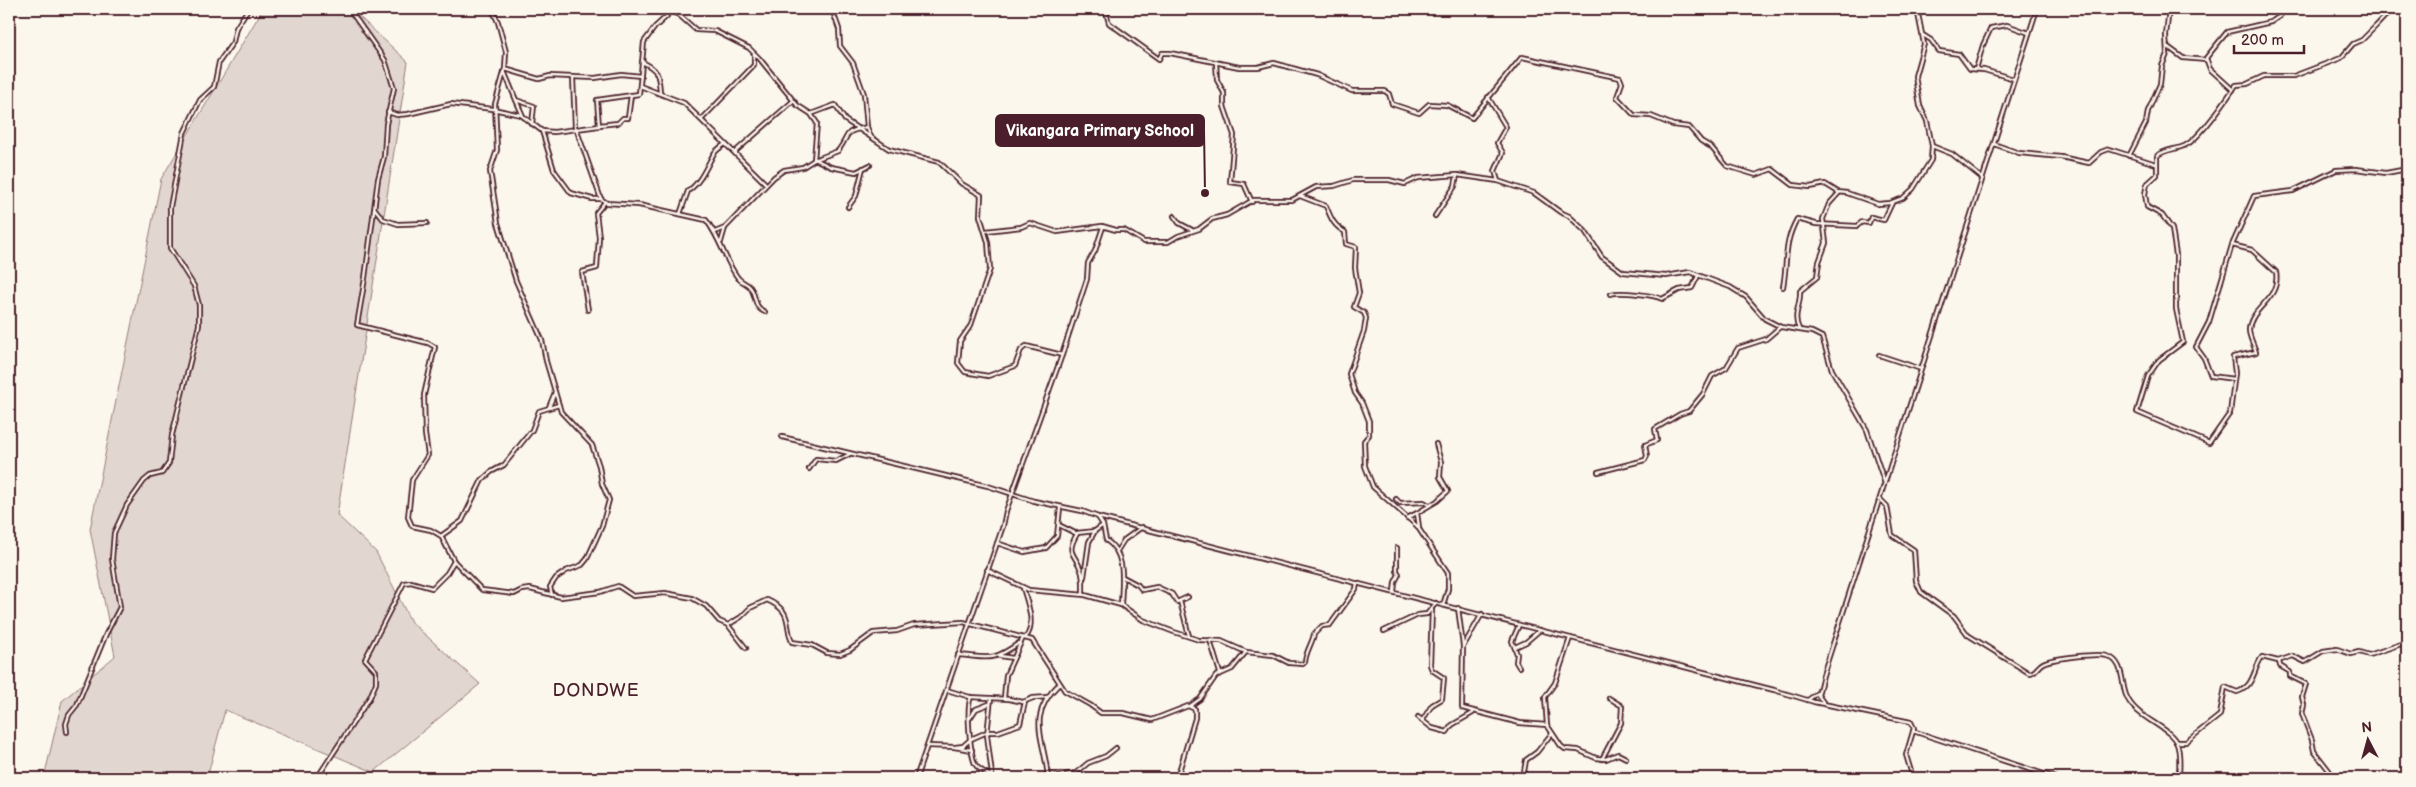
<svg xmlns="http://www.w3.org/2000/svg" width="2416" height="787" font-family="'Balsamiq Sans',sans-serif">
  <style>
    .green { fill: #e2d7d0; stroke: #967b7e }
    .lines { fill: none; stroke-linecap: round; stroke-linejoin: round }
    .street-casing { stroke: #4a1f2b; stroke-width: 6 }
    .street { stroke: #fbf7ec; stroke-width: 2.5 }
    .labels { text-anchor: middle; stroke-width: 4; stroke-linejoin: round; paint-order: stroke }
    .quarter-label { font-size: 18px; letter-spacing: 1px; fill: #4a1f2b; stroke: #fbf7ec }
    .leader { fill: none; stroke: #4a1f2b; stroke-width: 2 }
    .callout-dot { fill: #4a1f2b; stroke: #fbf7ec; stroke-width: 2 }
    .callout { fill: #4a1f2b; stroke: #4a1f2b; stroke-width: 2 }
    .callout-label { font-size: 16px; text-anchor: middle; font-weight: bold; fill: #fff }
  </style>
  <rect width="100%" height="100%" fill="#fbf7ec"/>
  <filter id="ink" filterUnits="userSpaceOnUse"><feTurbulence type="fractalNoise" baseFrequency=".02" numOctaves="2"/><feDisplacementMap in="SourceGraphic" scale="10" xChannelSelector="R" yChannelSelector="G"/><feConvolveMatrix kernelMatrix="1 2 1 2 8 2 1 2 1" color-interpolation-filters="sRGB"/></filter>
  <g filter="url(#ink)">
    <polygon class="green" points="263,9 351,9 408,62 337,515 376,552 411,622 480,684 374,772 225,710 207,778 44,778 62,701 115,656 90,529 161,179"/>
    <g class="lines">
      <g class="street-casing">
        <g id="street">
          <path d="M349,9L385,60L394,88L386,124L384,157L378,179L365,278L357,325L428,343L435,347L424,395L425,434L428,455L412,480L408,517L412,526L431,530L441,536L454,561L482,590L514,594L522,590L530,589L561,597L600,592L618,586L633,596L665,593L692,598L706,606L719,621L728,625L741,617L750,608L767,600C794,612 784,623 792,642L812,645L827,653L840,654L850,650L873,633L897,631L914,625L963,622L1032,640L1065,691L1090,705L1101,713H1123L1152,720L1188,706L1195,709V718L1177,778"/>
          <polyline points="492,9 498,22 506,52 505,69 495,104 497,150 490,171 498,223 516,281 542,340 546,361 561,412 592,445 599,466 602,484 609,500 602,526 587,559 582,565 566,571 556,578 550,587 552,595"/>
          <polyline points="666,9 679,15 696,30 715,31 749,48 759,58 797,105 811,114 817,123 814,160 803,167 784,170 774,177 725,228 721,242"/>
          <polyline points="832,9 839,29 840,46 853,63 864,94 867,127 871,137 889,149 939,162 962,184 981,195 980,216 988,242 990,269 971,325 960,341 958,363 965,372 988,376 1015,366 1021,350 1026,346 1062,355"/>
          <polyline points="1105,9 1109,23 1159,59 1162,53 1170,53 1239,67 1258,67 1274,63 1317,75 1352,91 1385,91 1389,94 1392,104 1419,113 1429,104 1447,105 1472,118 1522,57 1620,78 1622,83 1617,97 1634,115 1651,116 1673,125 1689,127 1701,141 1711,147 1727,166 1756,175 1772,169 1793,185 1810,187 1825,184 1838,192 1847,193 1878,204 1890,203 1903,198 1913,189 1931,160 1932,146 1927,121 1920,106 1915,76 1924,44 1917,9"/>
          <polyline points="1923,35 1931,40 1939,51 1959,54 1970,69 1984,70 2014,79"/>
          <polyline points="2168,47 2183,58 2206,60"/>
          <path d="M642,62C658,69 659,75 660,92"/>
          <polyline points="1216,62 1217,80 1224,93 1224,106 1234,135 1230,182 1244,184 1252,202"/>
          <polyline points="505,69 539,79 550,76 595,78 621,74 641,76"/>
          <polyline points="1976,69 1983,45 1991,28 2007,25 2029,33"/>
          <polyline points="504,71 516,100 534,106 532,124"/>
          <polyline points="573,77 575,128"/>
          <polyline points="640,86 684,103 766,184"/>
          <polyline points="2233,90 2210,69 2206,58 2227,32 2271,22 2280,16 2282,9"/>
          <polyline points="1488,97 1506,127 1497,143 1503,153 1495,171 1498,181 1534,193 1560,212 1569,216 1585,231 1602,257 1623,272 1666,276 1690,272 1730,287 1746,297 1765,319 1781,327 1812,332 1822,337 1832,370 1867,430 1884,481"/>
          <polyline points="516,100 523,116"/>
          <path d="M388,112L397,115L408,114L451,104L493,109L521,115L542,131L554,170L571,193L592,199H601L607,203L639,205L706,220C720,237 727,266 739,279C742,282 746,283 749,286C757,293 752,307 765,312"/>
          <polyline points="811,114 835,105 845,120 871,137"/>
          <polyline points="702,119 754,65 754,54"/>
          <polyline points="599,125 618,123 623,118 628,118 631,95"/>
          <polyline points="576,128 601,199"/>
          <polyline points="542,131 554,132 599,126 597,100 639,94 644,42 655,27 667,16 668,11"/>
          <polyline points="1994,144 2019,153 2061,157 2089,163 2101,152 2109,149 2156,164"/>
          <polyline points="1932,146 1952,154 1982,178"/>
          <polyline points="736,154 736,151 793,101"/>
          <polyline points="2129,156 2146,123 2148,111 2160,84 2162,66 2167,54 2166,35 2169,9"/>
          <path d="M814,160L838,151C852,132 841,133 867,127"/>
          <polyline points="817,160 831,167 856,172 870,165"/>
          <path d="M1300,196L1326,206C1331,218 1333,225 1345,232L1346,244L1356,247L1355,268L1359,293L1354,307L1364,313L1366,318L1364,331L1349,374L1355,393L1362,403L1369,421V435L1364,441L1365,466L1373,487L1417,526L1448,573V589L1443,605"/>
          <polyline points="848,207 856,196 863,168"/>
          <polyline points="375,209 383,219 398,224 427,223"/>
          <path d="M680,214L688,191C700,183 706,168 713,155C715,151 721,147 725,144"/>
          <polyline points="1174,216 1179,223 1192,230"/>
          <polyline points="1435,216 1455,186 1457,175"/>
          <polyline points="986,231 1021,227 1030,223 1057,232 1102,226 1116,230 1124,230 1144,242 1168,242 1178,236 1199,229 1212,219 1227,215 1253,200 1292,200 1316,187 1334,186 1353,180 1389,180 1405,184 1418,178 1457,175 1498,181"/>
          <polyline points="715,232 725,228"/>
          <path d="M2232,245L2252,250L2276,272C2281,300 2250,307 2249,330C2249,337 2254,345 2256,352L2233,357L2235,373L2230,413L2209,443L2137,412L2148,376L2159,360L2183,342L2176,309V255L2172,229L2162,215L2147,207L2145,194L2147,184L2157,175V156C2164,149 2177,150 2186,145C2201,137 2226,100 2236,85L2247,84L2264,76H2294L2341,58L2353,44L2362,40L2376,26L2392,9"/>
          <path d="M1783,287C1788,261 1783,244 1797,219L1816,224L1857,226L1862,222L1869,223L1871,217L1884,220L1892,203"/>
          <path d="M1611,294C1619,291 1655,295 1662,299L1679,290L1692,288L1698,276"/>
          <polyline points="588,310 582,272 597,268 599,237 596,213 605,202"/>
          <path d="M1799,329C1792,315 1801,306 1800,291L1817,277L1819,262L1826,243L1823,219L1829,204L1839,193"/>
          <polyline points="1879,355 1921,369"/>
          <polyline points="2234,379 2211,376 2204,358 2196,347 2209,322 2232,245 2254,196 2293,191 2336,170 2356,169 2386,173 2407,169"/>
          <polyline points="549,407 555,392"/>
          <polyline points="782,437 988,486 1034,501 1082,511 1098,517 1774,690 1814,702 1911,722 1914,728 1906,755 1913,778"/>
          <polyline points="809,469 816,459 836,461 850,454"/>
          <polyline points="1598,472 1645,460 1647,456 1645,445 1657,440 1655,429 1680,414 1689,411 1703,394 1712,376 1726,368 1738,348 1766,339 1780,327"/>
          <polyline points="1396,499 1400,503 1424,502 1429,505"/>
          <path d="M1880,499L1887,506L1892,535L1914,550L1916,581L1921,592L1954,616L1968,635L2029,673C2036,673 2037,666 2043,663C2053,658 2097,653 2107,656C2124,661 2121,682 2126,695C2134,718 2170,726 2177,744C2181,754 2179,768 2179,778"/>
          <path d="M1098,517L1103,525L1106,540C1127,554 1122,582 1121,605"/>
          <polyline points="1407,518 1417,513"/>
          <path d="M1059,525L1077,534C1065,554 1075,553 1081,570C1084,578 1083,586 1083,594"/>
          <polyline points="1419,527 1417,513 1437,501 1448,491 1440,477 1441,462 1436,444"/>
          <polyline points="1077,533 1095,531 1103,525"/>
          <polyline points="441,536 462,521 482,480 491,472 504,465 532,430 539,411 559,405"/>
          <polyline points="997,543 1024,552 1046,548 1057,536 1060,508"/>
          <polyline points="1117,551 1124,540 1142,527"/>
          <path d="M987,570L1029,590L1085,595L1121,605L1143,620L1174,632L1199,640L1221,641L1246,652L1273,655L1289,663L1303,664L1305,662C1306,651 1312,644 1314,634L1322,626L1330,625L1356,589L1357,583"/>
          <polyline points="1084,577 1089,542 1095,531"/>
          <polyline points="1123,577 1138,585 1142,590 1157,587 1172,594 1177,602 1188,597"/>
          <path d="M1023,588C1027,602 1037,626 1025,638"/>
          <polyline points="1394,592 1395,582 1399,574 1397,571 1397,548"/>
          <polyline points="1180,601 1189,636"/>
          <polyline points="1458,608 1463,646 1462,708 1520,723 1547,725"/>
          <polyline points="728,625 746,648"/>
          <polyline points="1384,631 1418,615 1427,614 1436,603"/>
          <polyline points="1570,638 1555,683 1545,697 1547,725 1561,746 1565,749 1578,750 1596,758 1606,759 1618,754 1626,758"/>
          <polyline points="1210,640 1220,673"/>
          <polyline points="1464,645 1482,614"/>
          <polyline points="1515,647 1526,642 1540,630"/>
          <path d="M958,655C988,657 991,663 1019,643"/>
          <polyline points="1000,656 1013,658"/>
          <polyline points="2279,661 2280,666 2290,672 2290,676 2306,684 2302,697 2304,705 2302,714 2312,740 2314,751 2335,778"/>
          <polyline points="1519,667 1516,662 1517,654 1512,641 1519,625"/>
          <polyline points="947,690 970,697 1009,699 1023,702 1033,698 1048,697"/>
          <path d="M971,697C966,707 970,752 975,764C978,770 989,774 994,778"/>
          <polyline points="991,698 987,735 992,775"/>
          <polyline points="1004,698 1006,675 1023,638"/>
          <polyline points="1808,700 1817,693"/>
          <polyline points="1823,702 1818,695 1823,675 2037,9"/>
          <polyline points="1190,706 1200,699 1216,676 1232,669 1246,652"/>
          <polyline points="1418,717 1432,728 1447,732 1452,725 1473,713"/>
          <polyline points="970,718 976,709 989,704"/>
          <polyline points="1422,721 1432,705 1442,699 1444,678 1432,670 1430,665 1432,610"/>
          <polyline points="1913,731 2056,778"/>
          <polyline points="67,732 66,724 69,715 77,705 106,634 120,607 112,559 114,533 127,505 144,481 150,476 162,473 169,463 172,435 199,325 199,305 194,286 170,248 170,207 184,133 200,100 214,87 219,62 233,42 236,28 248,9"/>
          <path d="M2176,742H2186L2220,715L2225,687L2237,692C2255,686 2253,669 2262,657L2278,661L2293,656L2305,662L2323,651L2337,649L2351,654L2359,652L2369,655L2407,642"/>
          <polyline points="928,746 954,747 972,750"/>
          <polyline points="955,747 963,746 971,739 987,732 998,732 1020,724 1025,702"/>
          <polyline points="1602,759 1621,723 1622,706 1609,698"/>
          <polyline points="317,778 370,697 376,683 376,671 365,659 404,583 411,582 432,588 447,573 454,561"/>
          <polyline points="916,778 1003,526 1006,511 1062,355 1087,279 1088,263 1095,251 1103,227"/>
          <path d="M1048,778C1045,739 1025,717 1059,684"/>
          <polyline points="1049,778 1076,773 1088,763 1106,756 1116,748"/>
          <polyline points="1523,778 1526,760 1537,752 1552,733"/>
          <polyline points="2402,778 2407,771"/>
        </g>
      </g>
      <use href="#street" class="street"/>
    </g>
  </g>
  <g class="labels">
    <g class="quarter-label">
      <text x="596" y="696">DONDWE</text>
    </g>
  </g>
  <path class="leader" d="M1205 193L1204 130"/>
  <circle class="callout-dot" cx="1205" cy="193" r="5"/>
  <rect class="callout" x="996" y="115" width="208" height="31" rx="5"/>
  <g class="callout-label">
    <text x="1100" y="136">Vikangara Primary School</text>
  </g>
  <rect width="2416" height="787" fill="none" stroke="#fbf7ec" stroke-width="30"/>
  <rect x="15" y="15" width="2386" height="757" fill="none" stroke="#4a1f2b" stroke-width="2" filter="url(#ink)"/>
  <g transform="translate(2368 740) rotate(354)" stroke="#fbf7ec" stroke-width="4" paint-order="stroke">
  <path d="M0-4L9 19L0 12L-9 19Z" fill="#4a1f2b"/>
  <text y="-8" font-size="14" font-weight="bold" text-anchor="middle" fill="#4a1f2b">N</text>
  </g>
  <path d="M2234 45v8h70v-8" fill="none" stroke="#4a1f2b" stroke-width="2.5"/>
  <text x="2241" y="45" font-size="15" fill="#4a1f2b" stroke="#fbf7ec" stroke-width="4" paint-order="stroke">200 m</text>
</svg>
